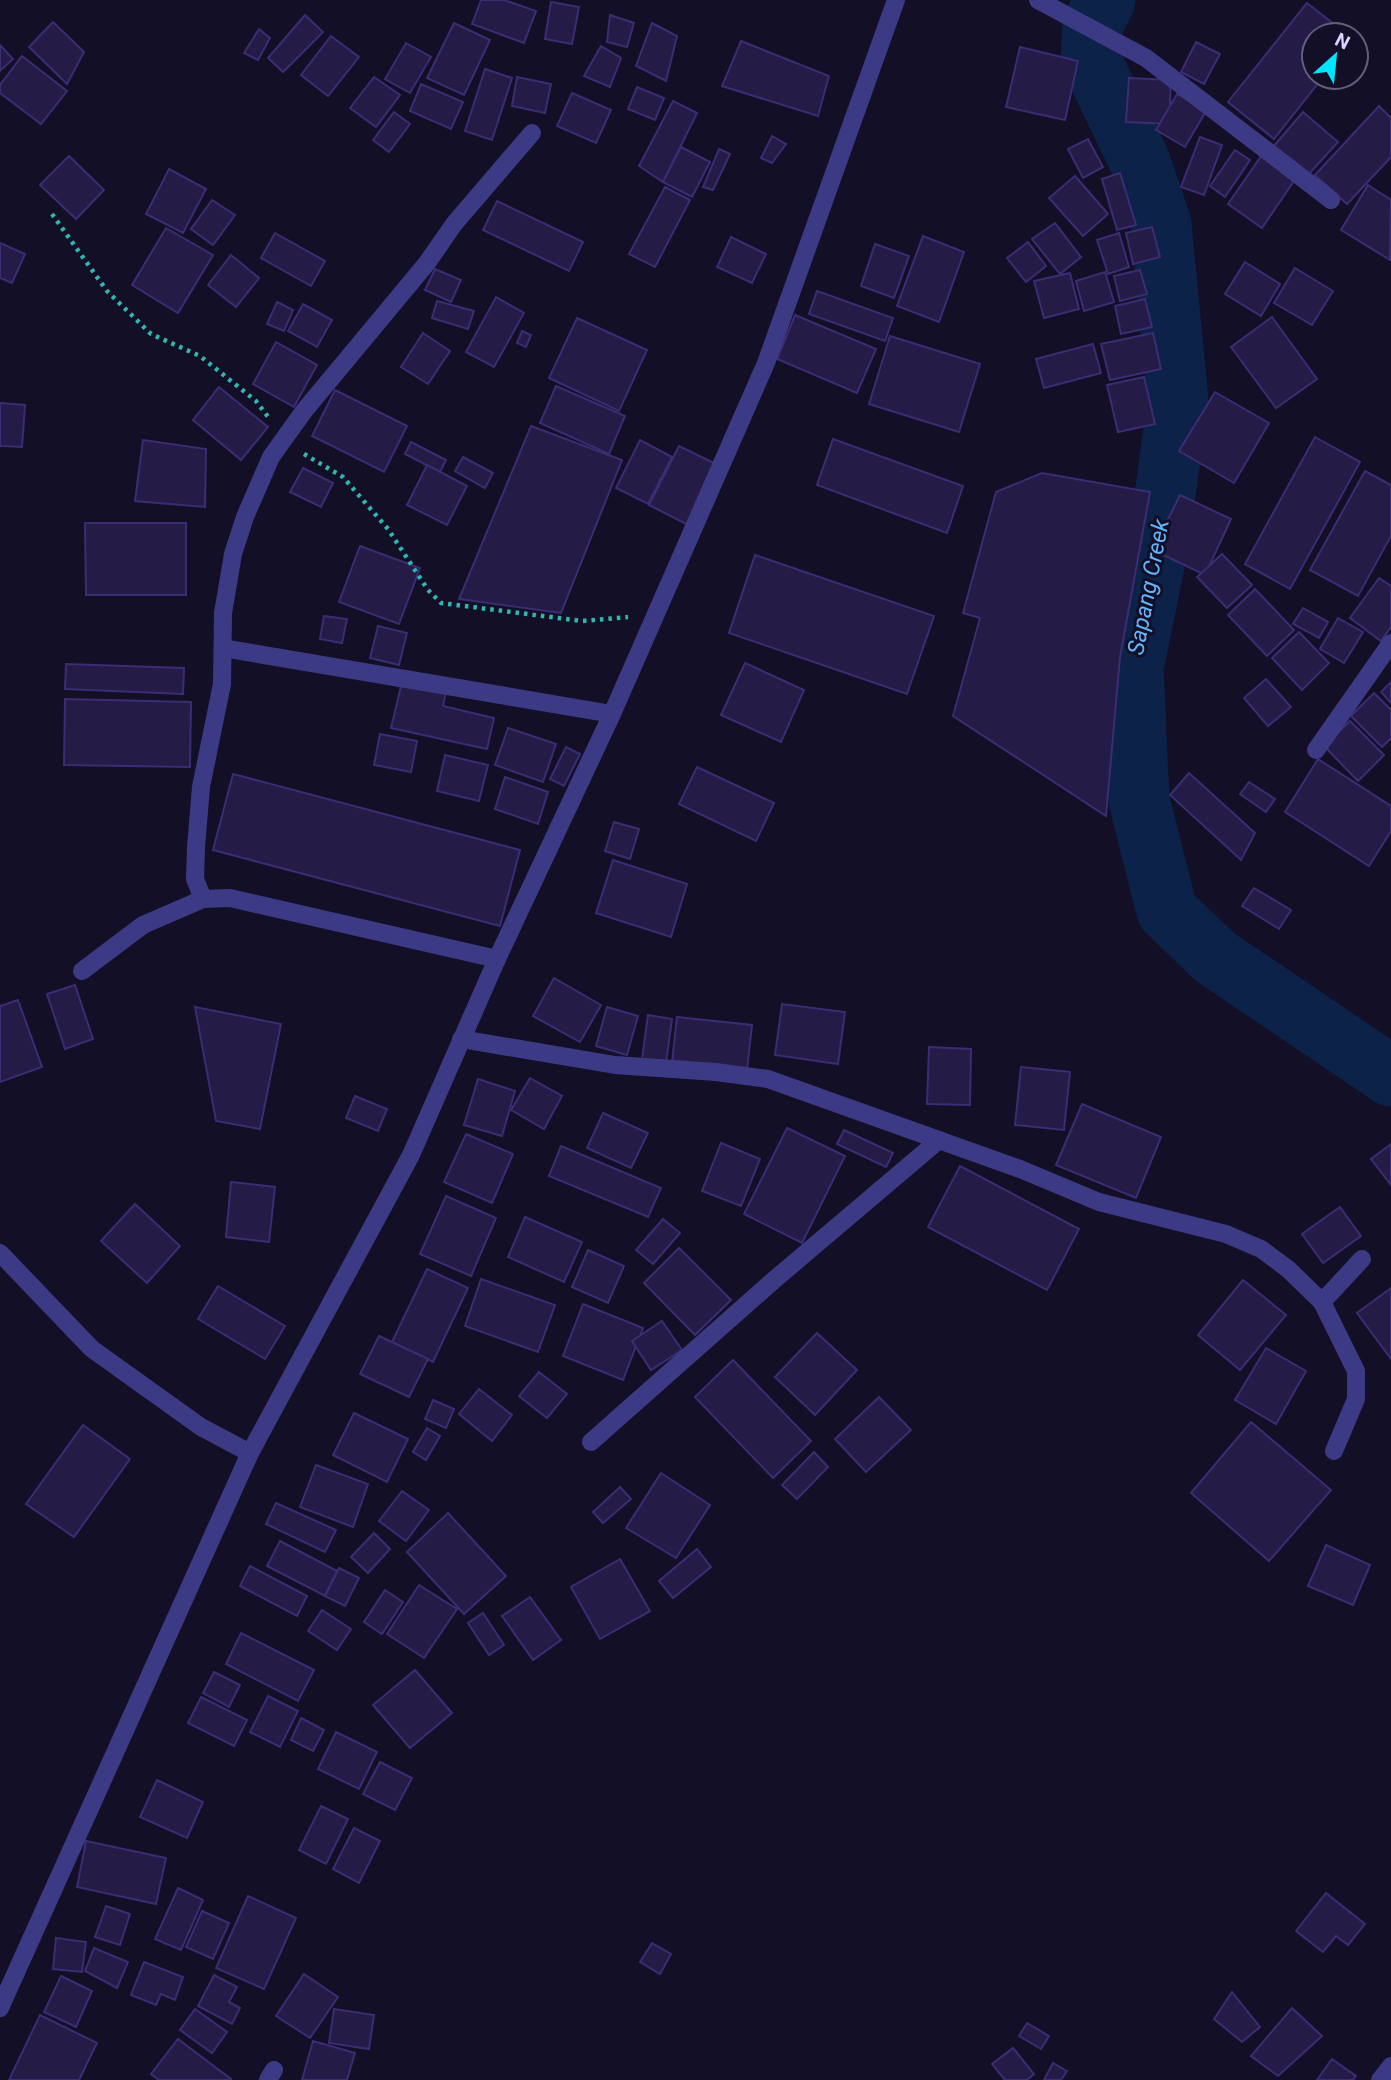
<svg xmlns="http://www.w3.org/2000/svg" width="1391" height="2080" font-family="Roboto,sans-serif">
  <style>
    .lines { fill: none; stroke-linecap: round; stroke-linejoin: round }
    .river { stroke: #0c2248; stroke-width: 61 }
    .building { fill: #241b47; stroke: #3b2d73; stroke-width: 2 }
    .path { stroke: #2fb8b0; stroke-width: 4.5; stroke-dasharray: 3.5 5; stroke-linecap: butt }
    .service { stroke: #3d3a85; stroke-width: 18 }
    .minor { stroke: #3d3a85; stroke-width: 18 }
    .tertiary { stroke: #3d3a85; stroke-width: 18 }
    .labels { text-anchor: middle; stroke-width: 6; stroke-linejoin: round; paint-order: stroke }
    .water-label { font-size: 23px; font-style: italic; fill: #62b6ff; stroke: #130f26 }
  </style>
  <rect width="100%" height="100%" fill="#130f26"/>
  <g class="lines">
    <polyline class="river" points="1105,0 1093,24 1091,60 1140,162 1161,224 1178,401 1158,546 1133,668 1139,800 1167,911 1215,957 1391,1076"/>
  </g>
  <g class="building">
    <polygon points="481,0 504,0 536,11 524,43 472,24"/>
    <polygon points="551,2 579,7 572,44 545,39"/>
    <polygon points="1307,3 1348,35 1314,35 1314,77 1323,77 1274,139 1228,102"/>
    <polygon points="305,15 323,32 283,72 268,58"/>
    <polygon points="610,15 634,23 627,47 607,42"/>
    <polygon points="53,22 84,52 67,84 29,47"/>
    <polygon points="454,23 490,40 464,95 427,78"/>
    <polygon points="652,23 677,36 666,81 636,66"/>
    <polygon points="259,29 270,38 258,60 244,53"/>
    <polygon points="331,36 359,57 328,96 301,75"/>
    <polygon points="741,41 829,76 818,116 722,86"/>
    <polygon points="1196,42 1220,54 1204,84 1181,72"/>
    <polygon points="406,43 431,57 410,93 385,79"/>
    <polygon points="0,45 13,59 0,71"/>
    <polygon points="601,46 621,58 610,87 584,76"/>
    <polygon points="1020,47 1078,61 1065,120 1006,107"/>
    <polygon points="22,56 67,91 41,124 0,93 0,85"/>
    <polygon points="485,69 512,78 492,140 465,131"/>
    <polygon points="374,77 400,95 376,127 350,108"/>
    <polygon points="517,77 551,84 545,113 512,106"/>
    <polygon points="1129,78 1171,80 1169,124 1126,122"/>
    <polygon points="421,84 463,102 451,129 410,111"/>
    <polygon points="637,87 664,98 655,120 628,109"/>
    <polygon points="572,93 611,110 596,143 557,126"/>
    <polygon points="1177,94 1206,111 1185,147 1156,130"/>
    <polygon points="673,101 697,113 663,182 639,166"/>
    <polygon points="1379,106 1391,118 1391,157 1347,204 1315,175"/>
    <polygon points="394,112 410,124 389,152 373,140"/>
    <polygon points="1303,112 1338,142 1307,176 1273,147"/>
    <polygon points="772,136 786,144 772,163 761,158"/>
    <polygon points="1200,137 1222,145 1204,195 1181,187"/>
    <polygon points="1088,139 1103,167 1083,178 1068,149"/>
    <polygon points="681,147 710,162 692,197 663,182"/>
    <polygon points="719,149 730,154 713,190 703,187"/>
    <polygon points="1235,150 1250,160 1225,197 1210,186"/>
    <polygon points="1262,155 1296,178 1262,228 1228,204"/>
    <polygon points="69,156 104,190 76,219 40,185"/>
    <polygon points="169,169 206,189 183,233 146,214"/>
    <polygon points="1120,173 1136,225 1117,230 1102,179"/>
    <polygon points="1075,176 1108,214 1083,236 1049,198"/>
    <polygon points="1368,185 1391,200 1390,260 1341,230"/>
    <polygon points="665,187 690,200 655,267 629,254"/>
    <polygon points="212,200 235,215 213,245 191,229"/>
    <polygon points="497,201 583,242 569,271 483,230"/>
    <polygon points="1055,223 1081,257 1060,274 1032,239"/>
    <polygon points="1152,227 1160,257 1133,264 1126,233"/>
    <polygon points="166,228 213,255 178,313 132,285"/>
    <polygon points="275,233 325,261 311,286 261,258"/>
    <polygon points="1119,233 1129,267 1108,274 1097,240"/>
    <polygon points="923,236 964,252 939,322 897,306"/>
    <polygon points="731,237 766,254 752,283 717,267"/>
    <polygon points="1028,242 1046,266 1026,282 1007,258"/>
    <polygon points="0,243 25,254 12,283 0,278"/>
    <polygon points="875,244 909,256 894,298 861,286"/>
    <polygon points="231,255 259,278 236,307 208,285"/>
    <polygon points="1245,262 1280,284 1261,316 1225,294"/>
    <polygon points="1295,268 1333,291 1312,325 1274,303"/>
    <polygon points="435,269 461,280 451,302 425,290"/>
    <polygon points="1140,270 1147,294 1120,301 1114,276"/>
    <polygon points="1105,272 1114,302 1084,311 1076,281"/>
    <polygon points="1070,273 1079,309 1044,318 1034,281"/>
    <polygon points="817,291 893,318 885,341 809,314"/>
    <polygon points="496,297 524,313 494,367 466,352"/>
    <polygon points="1145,299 1152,327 1121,334 1115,306"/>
    <polygon points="437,301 474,311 468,329 432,318"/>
    <polygon points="277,302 293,310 284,331 267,324"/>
    <polygon points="303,304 332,320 317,347 288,331"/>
    <polygon points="795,315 876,349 857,393 777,359"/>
    <polygon points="1272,317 1317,379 1276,408 1231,347"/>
    <polygon points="577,318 647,350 619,411 549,378"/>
    <polygon points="522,331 531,335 526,347 517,343"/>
    <polygon points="423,333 450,351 428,384 401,367"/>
    <polygon points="1153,333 1161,369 1110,380 1101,344"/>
    <polygon points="890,336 980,364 959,432 869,404"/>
    <polygon points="276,342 317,365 294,407 253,384"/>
    <polygon points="1093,344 1101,373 1044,388 1036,359"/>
    <polygon points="1144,377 1155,424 1118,432 1107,385"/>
    <polygon points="556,386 625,416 609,454 540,423"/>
    <polygon points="219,387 268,427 241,460 193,420"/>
    <polygon points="335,390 407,426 384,472 312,436"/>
    <polygon points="1215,392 1269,423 1234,483 1179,451"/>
    <polygon points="0,403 25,405 22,447 0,446"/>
    <polygon points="531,426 622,460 561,613 459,599"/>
    <polygon points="1315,437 1360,462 1290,589 1245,564"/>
    <polygon points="833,439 963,486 947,533 817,485"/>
    <polygon points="143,440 206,449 205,507 135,501"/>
    <polygon points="640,440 672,457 648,504 616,488"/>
    <polygon points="411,442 446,460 440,472 405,454"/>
    <polygon points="679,446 720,466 690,526 649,505"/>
    <polygon points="463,457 493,473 485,488 455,471"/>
    <polygon points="427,465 467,486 447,525 407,505"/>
    <polygon points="303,468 333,483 321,507 290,492"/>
    <polygon points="1365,471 1391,485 1391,536 1358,596 1310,570"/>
    <polygon points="1042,473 1150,492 1120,657 1106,816 953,716 980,618 963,613 996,492"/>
    <polygon points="1180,495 1231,519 1205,575 1153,550"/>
    <polygon points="85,523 186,523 186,595 86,595"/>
    <polygon points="360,546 420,568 399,624 339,602"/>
    <polygon points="1222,554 1252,585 1227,608 1197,577"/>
    <polygon points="755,555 934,616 907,694 729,633"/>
    <polygon points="1379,578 1391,586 1391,627 1381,641 1350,618"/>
    <polygon points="1255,589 1294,630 1267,656 1228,615"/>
    <polygon points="1303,608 1328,622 1319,638 1293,624"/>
    <polygon points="324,616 347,619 342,643 320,639"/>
    <polygon points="1338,618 1363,632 1344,663 1320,649"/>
    <polygon points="378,626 407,633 399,665 370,658"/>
    <polygon points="1299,632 1329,663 1302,690 1272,658"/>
    <polygon points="745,663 804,690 781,742 721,715"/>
    <polygon points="66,664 184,668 183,694 65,689"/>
    <polygon points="1266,679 1291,707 1268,726 1244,698"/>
    <polygon points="402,682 446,692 443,706 494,718 487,749 391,728"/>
    <polygon points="1391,682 1391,703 1381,692"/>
    <polygon points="1374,693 1391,710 1391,738 1382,747 1351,716"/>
    <polygon points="65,699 191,702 190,767 64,765"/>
    <polygon points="1350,721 1384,755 1358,781 1324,746"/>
    <polygon points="508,728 556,744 543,782 495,765"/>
    <polygon points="380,734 417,741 411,772 374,765"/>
    <polygon points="566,747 580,754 564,786 550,779"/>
    <polygon points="445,755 488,765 479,801 437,791"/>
    <polygon points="1318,759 1391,806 1391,831 1369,866 1285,812"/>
    <polygon points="697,767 774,803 756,841 679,804"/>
    <polygon points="1189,773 1255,833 1241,860 1170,795"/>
    <polygon points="233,774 520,850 500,926 213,850"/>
    <polygon points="505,777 548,792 538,824 495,809"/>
    <polygon points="1249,782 1275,799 1266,812 1240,794"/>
    <polygon points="614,822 639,829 630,859 605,851"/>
    <polygon points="613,860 687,884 671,937 596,913"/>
    <polygon points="1254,888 1291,910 1279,929 1242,906"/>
    <polygon points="554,978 601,1005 580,1042 533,1016"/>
    <polygon points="75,985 93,1039 65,1049 47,994"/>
    <polygon points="18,1000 42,1067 0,1082 0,1006"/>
    <polygon points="782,1004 845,1012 838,1064 775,1055"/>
    <polygon points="195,1007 281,1024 260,1129 216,1121"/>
    <polygon points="607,1007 638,1016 627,1055 596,1046"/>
    <polygon points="648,1015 672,1019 666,1063 642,1059"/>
    <polygon points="677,1017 752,1025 747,1070 672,1062"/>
    <polygon points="929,1047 971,1049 970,1105 927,1104"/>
    <polygon points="1021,1067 1070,1072 1064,1130 1015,1125"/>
    <polygon points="530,1078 562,1096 544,1129 511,1110"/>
    <polygon points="478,1079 515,1091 502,1136 464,1125"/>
    <polygon points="355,1096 387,1109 378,1131 346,1118"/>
    <polygon points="1082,1104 1161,1137 1136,1198 1056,1165"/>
    <polygon points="603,1113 648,1133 631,1168 587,1148"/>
    <polygon points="787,1128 845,1156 802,1243 744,1214"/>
    <polygon points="844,1130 893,1153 886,1167 837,1144"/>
    <polygon points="466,1134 513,1154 492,1203 444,1182"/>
    <polygon points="721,1143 760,1159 741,1206 702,1191"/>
    <polygon points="1391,1144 1391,1185 1371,1159"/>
    <polygon points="561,1146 661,1188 648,1217 549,1176"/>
    <polygon points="960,1166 1079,1229 1047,1290 928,1227"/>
    <polygon points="231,1182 275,1187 269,1242 226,1237"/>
    <polygon points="446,1196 496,1218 471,1276 420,1254"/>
    <polygon points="135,1204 180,1246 147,1283 101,1241"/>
    <polygon points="1340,1207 1361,1236 1323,1263 1302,1234"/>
    <polygon points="525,1217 582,1242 564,1282 508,1257"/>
    <polygon points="663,1219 680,1233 653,1264 636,1250"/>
    <polygon points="679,1248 731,1300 695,1335 644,1283"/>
    <polygon points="588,1250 624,1266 608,1303 572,1287"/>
    <polygon points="427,1269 468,1288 433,1362 392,1342"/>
    <polygon points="481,1279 555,1305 538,1352 465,1326"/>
    <polygon points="1243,1280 1286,1315 1240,1370 1198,1335"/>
    <polygon points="218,1286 285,1326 265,1359 198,1319"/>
    <polygon points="1391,1288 1391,1359 1357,1313"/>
    <polygon points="583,1304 643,1328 623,1380 563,1356"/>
    <polygon points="662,1321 682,1350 651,1370 632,1341"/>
    <polygon points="817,1333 857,1370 815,1415 775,1377"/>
    <polygon points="379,1336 428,1359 409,1397 360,1374"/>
    <polygon points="1266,1348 1306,1371 1276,1424 1235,1400"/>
    <polygon points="733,1360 811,1441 773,1478 695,1397"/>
    <polygon points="539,1372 567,1394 547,1418 519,1396"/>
    <polygon points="479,1389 512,1415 492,1441 459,1414"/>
    <polygon points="879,1397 911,1430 866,1472 835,1439"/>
    <polygon points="433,1400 454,1409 446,1428 425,1419"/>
    <polygon points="354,1413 408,1439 387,1482 333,1455"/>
    <polygon points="1251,1422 1331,1490 1269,1561 1191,1493"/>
    <polygon points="83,1425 130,1459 74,1537 26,1504"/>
    <polygon points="427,1428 440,1436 426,1460 413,1452"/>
    <polygon points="814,1452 828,1467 797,1499 782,1485"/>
    <polygon points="316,1465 368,1484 353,1527 300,1507"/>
    <polygon points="661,1473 710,1505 676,1558 626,1528"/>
    <polygon points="620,1487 631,1499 603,1523 593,1512"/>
    <polygon points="402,1491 429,1510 406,1541 379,1521"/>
    <polygon points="276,1503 336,1530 325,1552 266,1524"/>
    <polygon points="448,1513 506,1576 464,1614 407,1552"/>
    <polygon points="374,1533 390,1549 368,1573 351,1557"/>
    <polygon points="280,1541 337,1571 325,1596 267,1566"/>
    <polygon points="1326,1545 1370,1565 1353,1605 1308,1586"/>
    <polygon points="697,1549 711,1567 673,1598 659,1581"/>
    <polygon points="620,1559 650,1611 600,1639 571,1587"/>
    <polygon points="250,1566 307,1596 297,1616 240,1586"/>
    <polygon points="339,1568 359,1578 345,1606 325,1596"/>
    <polygon points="419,1585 457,1609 424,1658 387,1634"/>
    <polygon points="385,1590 403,1602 382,1634 364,1622"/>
    <polygon points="530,1597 561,1640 533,1660 502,1616"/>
    <polygon points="322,1610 351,1629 337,1650 308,1631"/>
    <polygon points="483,1613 504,1645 489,1655 468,1623"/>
    <polygon points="241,1633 314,1670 298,1701 226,1664"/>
    <polygon points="415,1670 452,1713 410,1748 373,1705"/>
    <polygon points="214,1672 240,1685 229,1707 203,1693"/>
    <polygon points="268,1696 298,1711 280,1747 250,1732"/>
    <polygon points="201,1697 247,1720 234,1746 188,1723"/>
    <polygon points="301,1718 324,1730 313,1751 291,1740"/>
    <polygon points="336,1732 377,1752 359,1789 318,1769"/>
    <polygon points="380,1762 412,1778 395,1810 363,1794"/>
    <polygon points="157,1780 203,1802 187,1838 140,1817"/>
    <polygon points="321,1806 348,1819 326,1864 299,1850"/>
    <polygon points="354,1828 380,1841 359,1883 333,1869"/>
    <polygon points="86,1841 166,1858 156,1904 77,1887"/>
    <polygon points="178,1888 203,1900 181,1950 155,1939"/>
    <polygon points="1326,1893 1365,1924 1348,1945 1336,1936 1323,1952 1296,1931"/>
    <polygon points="248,1896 296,1918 264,1989 216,1968"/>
    <polygon points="106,1906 130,1914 120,1945 95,1937"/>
    <polygon points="202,1911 229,1923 213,1959 186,1947"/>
    <polygon points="56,1938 86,1942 82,1972 53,1969"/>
    <polygon points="652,1943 671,1954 660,1974 640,1962"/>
    <polygon points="94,1948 128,1962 117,1988 85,1971"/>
    <polygon points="144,1962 183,1977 175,2000 161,1994 156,2005 131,1995"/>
    <polygon points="304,1974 338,1997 310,2038 276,2016"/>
    <polygon points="214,1975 237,1987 229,2002 240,2008 232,2024 198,2006"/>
    <polygon points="61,1976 92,1991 76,2027 44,2012"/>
    <polygon points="1232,1992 1260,2027 1242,2042 1214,2019"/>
    <polygon points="1292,2008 1322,2036 1278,2076 1251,2056"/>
    <polygon points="195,2009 227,2032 212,2053 180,2030"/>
    <polygon points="334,2009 374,2015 369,2049 329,2043"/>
    <polygon points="40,2015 97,2043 79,2080 9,2080"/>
    <polygon points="1027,2023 1049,2036 1041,2049 1019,2036"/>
    <polygon points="178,2039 231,2079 231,2080 159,2080 151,2074"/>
    <polygon points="313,2041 355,2053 347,2080 302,2080"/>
    <polygon points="1013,2048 1034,2074 1027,2080 1005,2080 992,2064"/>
    <polygon points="1332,2059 1356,2076 1353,2080 1317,2080"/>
    <polygon points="1053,2063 1067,2071 1061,2080 1044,2080"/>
  </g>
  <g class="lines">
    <g class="path">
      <polyline points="52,214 107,291 151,334 200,356 256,401 269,418"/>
      <polyline points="304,454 343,477 388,529 428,590 441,603 582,621 628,617"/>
    </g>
    <g class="service">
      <polyline points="82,971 143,925 203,899"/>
      <polyline points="0,1253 92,1349 201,1427 250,1453"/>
    </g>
    <g class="minor">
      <polyline points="1038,0 1146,58 1331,200"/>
      <polyline points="223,648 612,714"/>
      <polyline points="1316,750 1391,643"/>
      <polyline points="497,959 230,898 203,899 195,879 196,847 201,787 222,684 223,613 233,554 245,517 271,457 304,411 427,263 454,224 532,133"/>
      <polyline points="461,1039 615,1065 716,1072 768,1079 1020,1169 1099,1202 1226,1234 1261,1249 1288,1269 1322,1302 1356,1371 1356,1399 1334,1451"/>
      <polyline points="1322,1302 1362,1259"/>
      <polyline points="591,1442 774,1280 939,1140"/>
      <polyline points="268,2080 274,2070"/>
      <polyline points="1380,2080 1391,2066"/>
    </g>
    <polyline class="tertiary" points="0,2008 250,1453 411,1155 497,959 612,714 766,363 896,0"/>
  </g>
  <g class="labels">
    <g class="water-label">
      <text transform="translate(1148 587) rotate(-79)" y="8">Sapang Creek</text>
    </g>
  </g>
  <g transform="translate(1335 56) rotate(27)"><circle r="33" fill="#130f26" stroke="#625e7d" stroke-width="2"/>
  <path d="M0-5L12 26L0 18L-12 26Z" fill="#00e5ff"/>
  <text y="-10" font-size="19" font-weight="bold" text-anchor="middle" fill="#d9d4ff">N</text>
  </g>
</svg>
